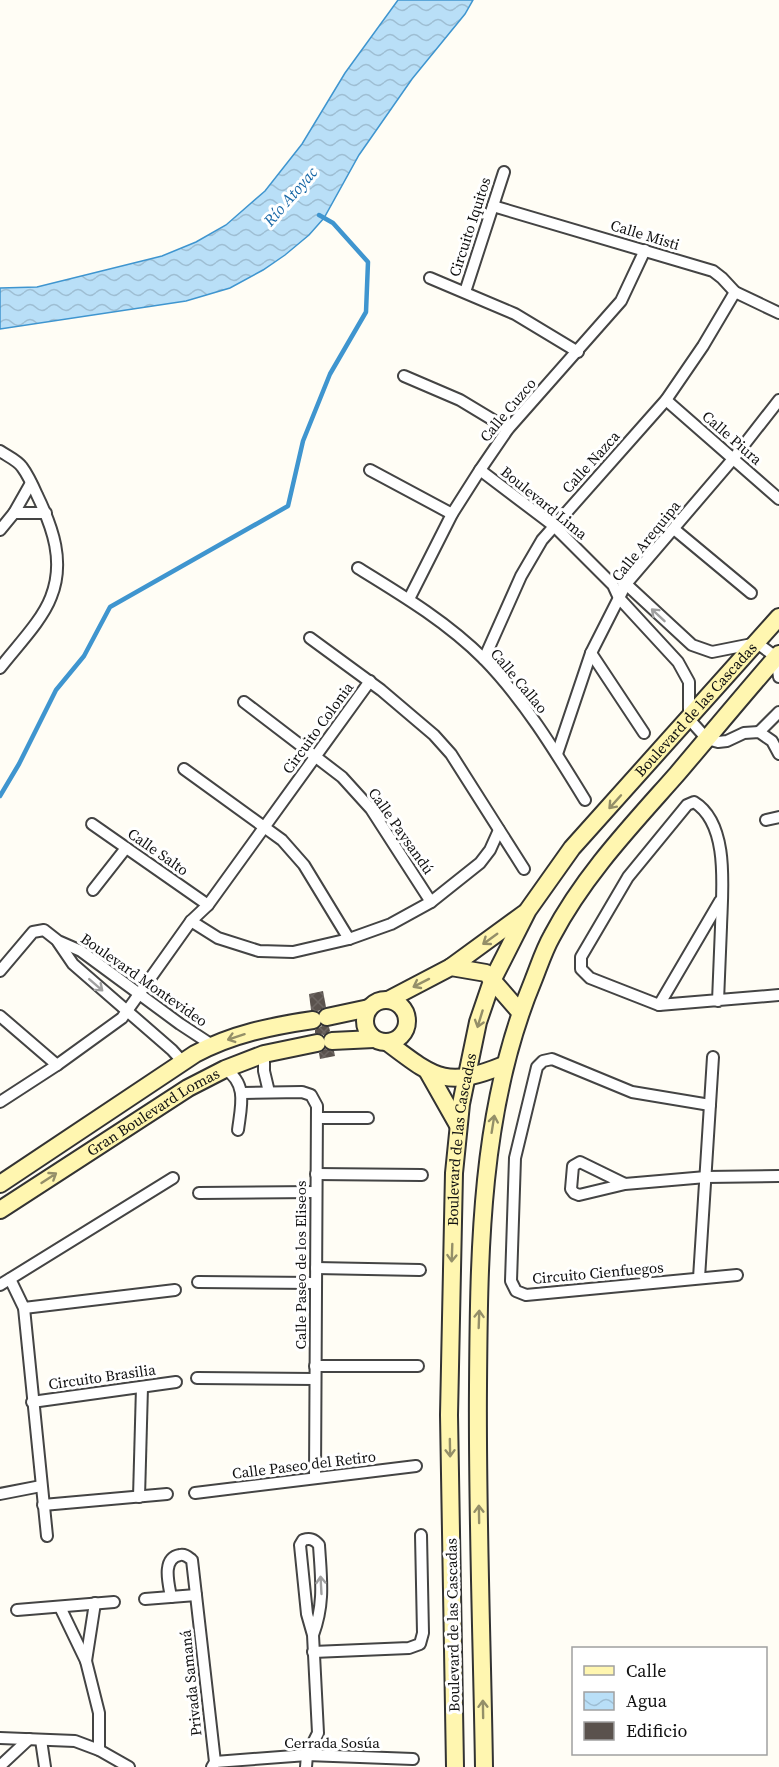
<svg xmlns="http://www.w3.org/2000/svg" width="779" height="1767" font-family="'Source Serif 4',serif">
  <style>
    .water { fill: url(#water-waves); stroke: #3f95cf; stroke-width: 1.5 }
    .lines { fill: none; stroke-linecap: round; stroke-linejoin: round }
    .stream { stroke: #3f95cf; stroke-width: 4.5 }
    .building { fill: url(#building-cross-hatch) }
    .street-casing { stroke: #444; stroke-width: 14 }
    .secondary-casing { stroke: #333; stroke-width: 20 }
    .street { stroke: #fff; stroke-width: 10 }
    .secondary { stroke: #fff6b0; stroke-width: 16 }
    .oneway { stroke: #a0a0a0 }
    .oneway2 { stroke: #948f68 }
    .labels { text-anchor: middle; stroke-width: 6; stroke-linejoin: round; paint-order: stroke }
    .street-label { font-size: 15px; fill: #111; stroke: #fff }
    .water-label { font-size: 16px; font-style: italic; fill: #1767a6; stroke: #fff }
  </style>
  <defs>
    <pattern id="water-waves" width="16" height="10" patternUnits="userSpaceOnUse" patternTransform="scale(1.5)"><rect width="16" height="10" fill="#b9dff7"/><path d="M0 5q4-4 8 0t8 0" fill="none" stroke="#9ebed3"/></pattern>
    <pattern id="building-cross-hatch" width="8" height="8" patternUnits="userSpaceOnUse" patternTransform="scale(1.5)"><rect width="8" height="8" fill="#5a524d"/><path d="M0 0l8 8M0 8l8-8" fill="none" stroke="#6d6662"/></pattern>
  </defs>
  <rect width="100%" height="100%" fill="#fffdf5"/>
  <polygon class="water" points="398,0 473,0 465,14 412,79 359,155 324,218 309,235 285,255 263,270 230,288 186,301 0,329 0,288 37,287 162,256 196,242 226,225 265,191 302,144 345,73"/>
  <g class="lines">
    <polyline class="stream" points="0,796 19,764 56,690 84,656 110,607 288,506 303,441 330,374 366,312 368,262 333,223 319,215"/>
  </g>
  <g class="building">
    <polygon points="323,991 326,1007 318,1011 311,1010 309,994"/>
    <polygon points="322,1026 329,1027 330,1031 324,1035 315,1033 315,1030"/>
    <polygon points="325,1049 334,1051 335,1056 320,1059 319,1053"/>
  </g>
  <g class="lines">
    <g class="street-casing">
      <g id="street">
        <polyline points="493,206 713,271 722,278 735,292 779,313"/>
        <polyline points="430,278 515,314 578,352"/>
        <polyline points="465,292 504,172"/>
        <polyline points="404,376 460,400 508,429"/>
        <polyline points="666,400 779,499"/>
        <path d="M0,451C7,456 17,460 22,467C28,475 33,486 37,495C53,528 65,562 51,597C42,621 16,647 0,668"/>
        <polyline points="370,470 452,514"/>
        <polyline points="480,470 554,526 613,585 619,598 678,662 689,682 689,719 707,739 718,742 727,741 744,733 759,732 772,741 779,754"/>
        <polyline points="14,513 31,483"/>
        <polyline points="674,529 751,593"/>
        <polyline points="0,530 14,513 46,513"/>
        <path d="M358,568C402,595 447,622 484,659C524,700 555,751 585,800"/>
        <polyline points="623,584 626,584 692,645 712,652 757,643 776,657 779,677"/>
        <polyline points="409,599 452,514 480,470 508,429 621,301 645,250"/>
        <polyline points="310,638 381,690 434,735 451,754 524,869"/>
        <polyline points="591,653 644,733"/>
        <polyline points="484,659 521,576 542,540 666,400 703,346 735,292"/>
        <polyline points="244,702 342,777 371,809 431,902"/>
        <polyline points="759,732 779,712"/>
        <polyline points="557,754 591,653 626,584 733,459 779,400"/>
        <polyline points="184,769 282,840 304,865 349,939"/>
        <polyline points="766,820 779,817"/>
        <polyline points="92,824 208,905"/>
        <polyline points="93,890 126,848"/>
        <polyline points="191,921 218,938 259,951 293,952 349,939 391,924 431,902 480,863 490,850 499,830"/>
        <polyline points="58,942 73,964 172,1050 182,1061"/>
        <polyline points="0,971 33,932 44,930 58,941 81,951 180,1024 212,1045"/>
        <path d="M718,1001C719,976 720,951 721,927C722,890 730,824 694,802L687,805L628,877L581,957V969L590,978L659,1005L779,995"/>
        <polyline points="659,1005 720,901"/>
        <polyline points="0,1016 57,1065"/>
        <polyline points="264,1054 264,1071 269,1092"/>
        <path d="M225,1069C248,1084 241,1106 238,1130"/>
        <polyline points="243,1093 302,1092 311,1095 317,1106 315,1478"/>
        <polyline points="0,1102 57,1065 122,1018 191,921 208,905 370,681"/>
        <polyline points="710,1105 632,1092 552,1059 543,1061 537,1067 515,1158 511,1281 516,1291 526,1295 737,1275"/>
        <polyline points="317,1118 368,1118"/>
        <polyline points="316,1174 422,1175"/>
        <polyline points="625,1184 580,1162 573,1166 571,1189 574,1193 579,1195 625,1184 706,1177 779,1176"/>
        <polyline points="199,1193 316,1192"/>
        <polyline points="316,1268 420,1270"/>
        <polyline points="699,1278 713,1057"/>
        <polyline points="10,1279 24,1308 47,1536"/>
        <polyline points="198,1282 316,1283"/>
        <polyline points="0,1285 173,1178"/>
        <polyline points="24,1308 175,1290"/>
        <polyline points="315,1366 418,1366"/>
        <polyline points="197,1378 315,1379"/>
        <polyline points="32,1402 176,1382"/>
        <polyline points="195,1493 416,1466"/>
        <polyline points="0,1494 41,1486"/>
        <polyline points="139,1497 142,1387"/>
        <polyline points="43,1505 167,1494"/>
        <path d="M171,1597C169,1585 161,1558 180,1555C185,1554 188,1557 192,1560L215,1762L212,1767"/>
        <polyline points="145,1599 196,1595"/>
        <polyline points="60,1607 86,1661 99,1713 99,1750"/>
        <polyline points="17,1610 114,1602"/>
        <polyline points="313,1652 409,1648 420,1644 423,1633 421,1535"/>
        <polyline points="86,1661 95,1603"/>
        <polyline points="0,1738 75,1741 99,1750 129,1767"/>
        <polyline points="41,1740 45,1767"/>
        <polyline points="215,1762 307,1755 413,1759"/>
        <polyline points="0,1766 29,1739"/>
        <path d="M306,1767L307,1755L318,1733L313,1635L307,1614L300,1545L303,1540C310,1538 314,1539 319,1545C321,1578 325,1603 313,1635"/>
      </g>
    </g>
    <g class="secondary-casing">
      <g id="secondary">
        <polyline points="451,967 525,913"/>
        <circle cx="386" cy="1021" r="21"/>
        <polyline points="388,1000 451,967 486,973 520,1012"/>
        <polyline points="327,1017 369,1008"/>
        <polyline points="332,1041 374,1039"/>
        <path d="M387,1042C435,1078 445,1089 504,1065"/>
        <polyline points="428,1072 458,1125"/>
        <path d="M0,1184L195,1054C232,1034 272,1026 313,1020"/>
        <path id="s1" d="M0,1210L188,1088L225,1069L264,1054L317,1043"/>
        <path id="s2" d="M455,1767L449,1415L454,1173L461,1104L478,1022L492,981L528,910L572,848L779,617"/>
        <path d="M484,1767C482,1640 477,1513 478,1386C479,1250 480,1108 533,981C539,966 544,950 552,936C584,875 632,825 677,774C711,734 744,694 779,654"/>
      </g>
    </g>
    <use href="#street" class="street"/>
    <use href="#secondary" class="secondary"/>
  </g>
  <defs><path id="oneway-shaft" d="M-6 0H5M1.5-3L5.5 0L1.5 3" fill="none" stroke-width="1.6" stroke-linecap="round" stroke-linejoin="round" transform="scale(1.5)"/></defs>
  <g class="oneway">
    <use href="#oneway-shaft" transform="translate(658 615) rotate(-137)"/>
    <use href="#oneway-shaft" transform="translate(96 985) rotate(41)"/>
    <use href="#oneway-shaft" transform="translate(321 1585) rotate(-93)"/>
  </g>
  <g class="oneway2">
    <use href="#oneway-shaft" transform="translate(615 802) rotate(132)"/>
    <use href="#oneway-shaft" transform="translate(490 939) rotate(144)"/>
    <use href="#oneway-shaft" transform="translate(421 983) rotate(153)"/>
    <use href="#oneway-shaft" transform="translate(480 1019) rotate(107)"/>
    <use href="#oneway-shaft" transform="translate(236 1037) rotate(162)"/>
    <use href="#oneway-shaft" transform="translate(493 1124) rotate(-81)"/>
    <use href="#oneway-shaft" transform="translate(49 1178) rotate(-33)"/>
    <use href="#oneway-shaft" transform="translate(452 1253) rotate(92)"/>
    <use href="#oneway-shaft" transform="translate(479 1319) rotate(-88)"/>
    <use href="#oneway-shaft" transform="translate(450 1448) rotate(89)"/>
    <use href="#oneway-shaft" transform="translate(479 1514) rotate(-91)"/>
    <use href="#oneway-shaft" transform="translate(483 1709) rotate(-91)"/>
  </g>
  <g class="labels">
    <g class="street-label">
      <text transform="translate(470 227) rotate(-72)" y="5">Circuito Iquitos</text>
      <text transform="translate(645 235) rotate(17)" y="5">Calle Misti</text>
      <text transform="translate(508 410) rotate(-50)" y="5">Calle Cuzco</text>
      <text transform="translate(732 438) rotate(41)" y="5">Calle Piura</text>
      <text transform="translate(591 462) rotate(-48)" y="5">Calle Nazca</text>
      <text transform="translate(544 503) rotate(39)" y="5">Boulevard Lima</text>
      <text transform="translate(646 541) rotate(-51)" y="5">Calle Arequipa</text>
      <text transform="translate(519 681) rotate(50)" y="5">Calle Callao</text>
      <text dy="5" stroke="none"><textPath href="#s2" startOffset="1132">Boulevard de las Cascadas</textPath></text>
      <text transform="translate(318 728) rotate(-54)" y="5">Circuito Colonia</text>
      <text transform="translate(401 831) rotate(55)" y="5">Calle Paysandú</text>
      <text transform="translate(158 852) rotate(35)" y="5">Calle Salto</text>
      <text transform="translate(144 980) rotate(35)" y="5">Boulevard Montevideo</text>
      <text dy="5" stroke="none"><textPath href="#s1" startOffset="182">Gran Boulevard Lomas</textPath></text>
      <text dy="5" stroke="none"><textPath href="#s2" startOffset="628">Boulevard de las Cascadas</textPath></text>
      <text transform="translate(301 1265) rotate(-90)" y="5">Calle Paseo de los Eliseos</text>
      <text transform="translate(598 1273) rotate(-5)" y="5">Circuito Cienfuegos</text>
      <text transform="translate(102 1377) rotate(-8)" y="5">Circuito Brasilia</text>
      <text transform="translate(304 1465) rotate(-7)" y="5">Calle Paseo del Retiro</text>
      <text transform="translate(453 1625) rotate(-91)" y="5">Boulevard de las Cascadas</text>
      <text transform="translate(191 1683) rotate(-96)" y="5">Privada Samaná</text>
      <text x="332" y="1748">Cerrada Sosúa</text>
    </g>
    <g class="water-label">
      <text transform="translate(290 196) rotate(-49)" y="6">Río Atoyac</text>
    </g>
  </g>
  <rect x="572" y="1647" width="195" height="108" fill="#ffffff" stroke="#a0a0a0" stroke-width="1.5"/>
  <rect x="584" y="1666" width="30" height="9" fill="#fff6b0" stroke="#a0a0a0" stroke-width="1.5"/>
  <text x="626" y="1677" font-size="18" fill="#111111">Calle</text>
  <rect x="584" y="1692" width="30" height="18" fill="url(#water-waves)" stroke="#a0a0a0" stroke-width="1.5"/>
  <text x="626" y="1707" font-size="18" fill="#111111">Agua</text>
  <rect x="584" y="1722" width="30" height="18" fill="#5a524d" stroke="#a0a0a0" stroke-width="1.5"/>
  <text x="626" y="1737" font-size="18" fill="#111111">Edificio</text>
</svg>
